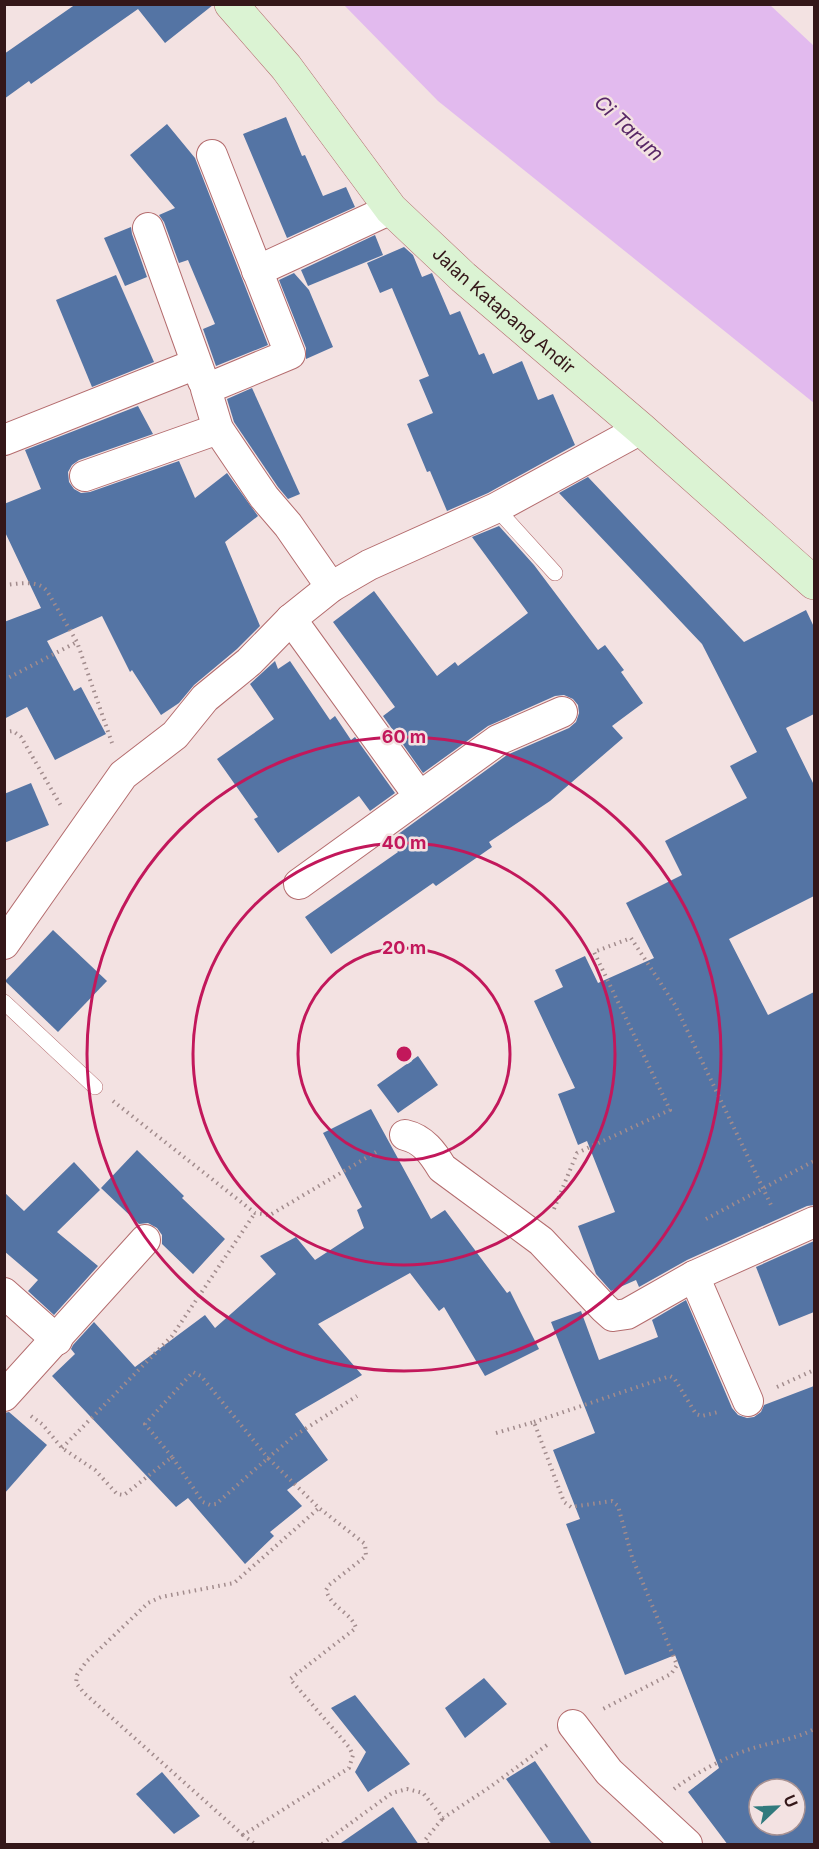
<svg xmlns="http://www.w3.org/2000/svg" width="819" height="1849" font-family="Inter,sans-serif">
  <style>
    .water { fill: #e2baee }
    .building { fill: #5474a4; fill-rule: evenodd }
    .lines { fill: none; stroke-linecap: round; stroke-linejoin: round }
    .lane-casing { stroke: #b46c6e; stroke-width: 16 }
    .street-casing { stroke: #b46c6e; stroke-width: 32 }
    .secondary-casing { stroke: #b46c6e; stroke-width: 34 }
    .path { stroke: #a28c8d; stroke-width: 4; stroke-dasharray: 1.5 4.5; stroke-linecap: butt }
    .lane { stroke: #fff; stroke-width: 15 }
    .street { stroke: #fff; stroke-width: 30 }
    .secondary { stroke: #dbf3d3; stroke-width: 33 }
    .ring { fill: none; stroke: #c2185b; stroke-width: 3 }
    .labels { text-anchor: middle; stroke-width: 5; stroke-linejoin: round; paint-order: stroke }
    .street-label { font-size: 18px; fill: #341719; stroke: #f3e2e2 }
    .water-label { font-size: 20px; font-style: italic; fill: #582766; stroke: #f3e2e2 }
    .centre { fill: #c2185b; stroke: #f3e2e2; stroke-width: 3 }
    .ring-label { font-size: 18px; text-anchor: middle; font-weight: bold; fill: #c2185b; stroke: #f3e2e2; stroke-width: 5; stroke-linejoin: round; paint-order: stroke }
  </style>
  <rect width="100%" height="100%" fill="#f3e2e2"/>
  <polygon class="water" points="344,5 770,5 814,46 814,403 438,101"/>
  <g class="building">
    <polygon points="76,4 213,4 213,5 165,43 138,9 31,84 29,81 4,99 4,54"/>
    <polygon points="286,117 302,156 305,155 323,196 346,187 355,207 287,238 243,134"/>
    <polygon points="167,124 195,158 268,345 216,366 203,329 215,324 188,260 179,263 164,222 159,215 175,208 130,155"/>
    <polygon points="131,227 132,234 147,277 125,286 104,238"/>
    <polygon points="375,235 383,255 308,286 301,270"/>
    <polygon points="404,247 413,255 422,277 432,273 450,315 460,311 479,355 484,353 493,374 522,361 538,400 553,394 575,445 488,493 447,511 430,471 427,472 407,424 433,413 419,380 429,376 392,288 380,293 367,263"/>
    <polygon points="294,273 309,290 333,347 306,359 306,348 279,280"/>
    <polygon points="116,275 154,362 92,387 56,300"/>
    <polygon points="252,388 300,494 288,499 278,487 234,422 227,399"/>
    <polygon points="138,406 153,434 79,460 72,465 68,472 69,482 74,489 81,493 90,492 179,461 195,498 227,473 258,516 225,542 260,626 237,649 194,685 179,703 161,715 132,670 130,672 102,616 47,641 74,691 81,687 106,734 55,760 27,707 4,719 4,622 41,608 4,530 4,504 41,489 25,450"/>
    <polygon points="588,477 744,642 806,610 814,627 814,714 786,728 814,785 814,896 729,939 768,1015 814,992 814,1205 807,1206 687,1260 639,1287 636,1280 611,1291 596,1274 578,1226 615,1212 587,1141 578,1145 558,1094 575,1088 534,1001 563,987 555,970 585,956 598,983 654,958 626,903 682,875 665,841 747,798 730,766 757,752 702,644 559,493"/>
    <polygon points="499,526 534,565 598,650 605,645 624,670 621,672 643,703 612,726 623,738 550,801 489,842 492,847 436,886 433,883 331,954 305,917 398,852 390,840 507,755 569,728 576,722 579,713 578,705 573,699 564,695 555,696 488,726 423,773 383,716 395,707 333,622 374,591 437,676 455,662 458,666 528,613 472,537"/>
    <polygon points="275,661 278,669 290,661 330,720 335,716 351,740 355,737 395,793 370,811 359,796 278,853 254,819 258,817 217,759 274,719 250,684"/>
    <polygon points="31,783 49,825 4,843 4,794"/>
    <polygon points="53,930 107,981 58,1032 5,981"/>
    <polygon points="418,1056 438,1085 398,1113 377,1085"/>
    <polygon points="371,1109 431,1219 445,1210 507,1293 510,1291 539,1349 485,1376 444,1307 439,1311 410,1273 318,1324 362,1375 295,1414 328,1460 287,1490 302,1506 270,1532 274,1536 245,1564 188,1498 176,1507 52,1376 75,1354 71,1349 73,1345 94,1322 135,1367 205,1315 215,1328 276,1274 260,1256 296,1237 315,1260 364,1228 357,1210 362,1207 323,1133"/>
    <polygon points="137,1150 184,1196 182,1198 225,1239 193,1274 162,1244 162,1235 157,1228 148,1223 139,1224 101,1188"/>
    <polygon points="74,1162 100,1190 57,1232 98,1266 54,1315 28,1291 38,1280 4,1251 4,1192 24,1211"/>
    <polygon points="814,1241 814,1312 779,1326 756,1267"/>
    <path d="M686,1300L732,1408L738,1415L747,1418L754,1417L761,1412L764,1405L814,1386V1845H728L688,1792L719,1768L675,1655L625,1675L566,1524L580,1519L553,1450L595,1433L551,1322L581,1311L599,1360L658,1337L652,1320ZM759,1789H795V1825H759Z"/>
    <polygon points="9,1412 47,1445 4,1494 4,1413"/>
    <polygon points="484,1678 507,1704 465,1738 445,1708"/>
    <polygon points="355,1695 410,1764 368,1792 355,1772 366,1752 331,1708"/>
    <polygon points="535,1761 593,1845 552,1845 506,1779"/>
    <polygon points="162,1772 200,1816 174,1834 136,1794"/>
    <polygon points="393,1807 419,1845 338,1845"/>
  </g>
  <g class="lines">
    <g class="lane-casing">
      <g id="lane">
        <polyline points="496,508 555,573"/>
        <polyline points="4,1002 95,1087"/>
      </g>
    </g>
    <g class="street-casing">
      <g id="street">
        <polyline points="212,155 290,354 206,389 218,429 264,497 288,525 331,587"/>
        <polyline points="148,228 203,381"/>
        <polyline points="257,271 391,209"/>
        <polyline points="4,440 196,364"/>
        <polyline points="85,476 218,429"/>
        <polyline points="291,619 419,796"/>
        <polyline points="299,884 498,740 562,712"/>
        <polyline points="4,944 123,775 175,735 205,698 249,662 291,619 331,587 369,565 496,508 641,429"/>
        <path d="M405,1135C423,1139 433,1153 442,1168L541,1241L604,1308L613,1316L627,1314L694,1276L814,1222"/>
        <polyline points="694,1276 748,1401"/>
        <polyline points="4,1293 57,1340"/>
        <polyline points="4,1396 145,1240"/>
        <polyline points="573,1725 609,1772 687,1844"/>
      </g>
    </g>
    <g class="secondary-casing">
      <g id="secondary">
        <path id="s1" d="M231,4L286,67L391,209L463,277L641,429L814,583"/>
      </g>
    </g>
    <g class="path">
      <path d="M4,585C19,584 37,579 47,591L77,642L112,743"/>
      <polyline points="4,680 77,642"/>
      <polyline points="4,732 13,731 21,737 61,806"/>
      <polyline points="113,1101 255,1213 270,1215 376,1152"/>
      <polyline points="554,1209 577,1153 670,1110 594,952 631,938 675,1005 771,1205"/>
      <polyline points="706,1219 814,1161"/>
      <polyline points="777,1387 814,1370"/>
      <path d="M31,1416L42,1424L62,1448L95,1470L117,1494L124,1495L172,1457L203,1502L210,1505L216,1504L268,1458L319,1508L365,1544L366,1556L329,1585L326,1590C332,1609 351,1612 356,1628L290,1679L349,1747L353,1755L349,1768L243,1835L255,1844"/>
      <polyline points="534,1422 670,1376 674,1378 696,1414 702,1416 718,1412"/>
      <polyline points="496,1433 534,1422 564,1502 571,1507 612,1501 618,1506 632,1557 677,1665 671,1674 601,1710"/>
      <polyline points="62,1448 172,1336 255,1213"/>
      <polyline points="172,1457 145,1424 193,1372 201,1376 268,1458 294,1436 357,1396"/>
      <path d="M674,1789C695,1773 731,1754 757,1747C777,1741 796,1739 814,1729"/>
      <polyline points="243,1835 84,1693 76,1683 77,1675 86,1662 148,1603 161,1597 234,1583 319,1508"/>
      <polyline points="322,1844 392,1793 407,1789 423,1793 443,1818 490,1787 547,1745"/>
      <polyline points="428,1844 425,1840 443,1818"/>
    </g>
    <use href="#lane" class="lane"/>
    <use href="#street" class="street"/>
    <use href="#secondary" class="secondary"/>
  </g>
  <g class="ring">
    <circle cx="404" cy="1054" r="106"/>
    <circle cx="404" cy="1054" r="211"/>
    <circle cx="404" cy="1054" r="317"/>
  </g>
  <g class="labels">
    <g class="street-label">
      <text dy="6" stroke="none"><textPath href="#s1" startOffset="412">Jalan Katapang Andir</textPath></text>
    </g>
    <g class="water-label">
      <text transform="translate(629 128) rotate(43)" y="7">Ci Tarum</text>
    </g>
  </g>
  <circle cx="404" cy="1054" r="9" class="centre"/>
  <g class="ring-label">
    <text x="404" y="743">60 m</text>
    <text x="404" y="849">40 m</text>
    <text x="404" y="954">20 m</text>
  </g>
  <rect width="819" height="1849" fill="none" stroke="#341719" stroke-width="12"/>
  <g transform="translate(777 1807) rotate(67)"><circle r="28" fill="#f3e2e2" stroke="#a79192" stroke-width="1.5"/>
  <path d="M0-4.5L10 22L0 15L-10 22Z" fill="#317a7d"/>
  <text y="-9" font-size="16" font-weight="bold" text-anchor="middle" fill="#341719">U</text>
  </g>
</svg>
